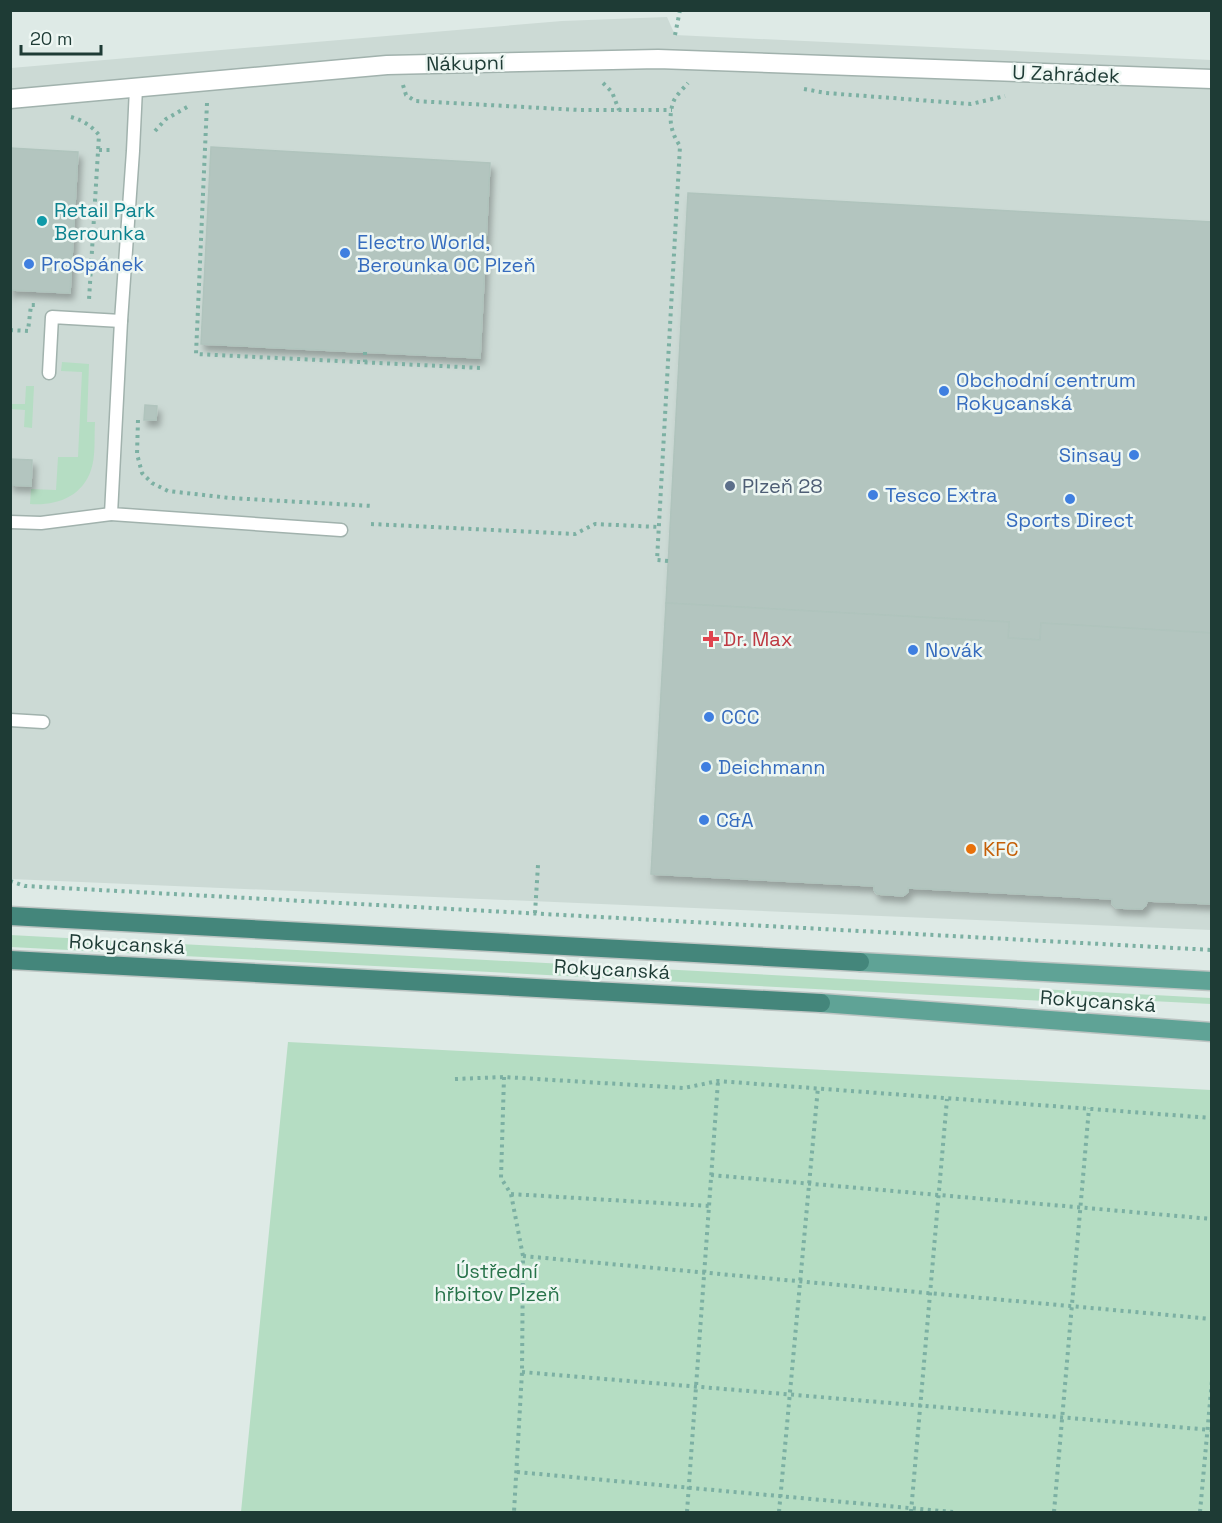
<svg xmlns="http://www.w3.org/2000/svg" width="1222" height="1523" font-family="'Space Grotesk',sans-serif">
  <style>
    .built { fill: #ccdad5 }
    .green { fill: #b5ddc3 }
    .building { fill: #b3c5bf; stroke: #b0c4bd; stroke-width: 1.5; filter: url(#shadow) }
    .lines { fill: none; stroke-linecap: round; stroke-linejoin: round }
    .service-casing { stroke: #a1b2ad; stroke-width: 15 }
    .minor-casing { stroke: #a1b2ad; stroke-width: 21 }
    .primary-casing { stroke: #bcc4c2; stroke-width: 21 }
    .trunk-casing { stroke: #bcc4c2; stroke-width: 21 }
    .path { stroke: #7cb0a3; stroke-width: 4; stroke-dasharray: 3 4.5; stroke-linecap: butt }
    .service { stroke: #fff; stroke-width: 12 }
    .minor { stroke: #fff; stroke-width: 18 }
    .primary { stroke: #5fa396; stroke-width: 18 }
    .trunk { stroke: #44867b; stroke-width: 18 }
    .culture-dot { fill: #0f9aa8; stroke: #eef7f3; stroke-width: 2 }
    .shop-dot { fill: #3f7fe0; stroke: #eef7f3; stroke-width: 2 }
    .service-dot { fill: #5c6f8a; stroke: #eef7f3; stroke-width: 2 }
    .health-dot { fill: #e0444e; stroke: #eef7f3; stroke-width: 2 }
    .food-dot { fill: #e8710a; stroke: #eef7f3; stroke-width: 2 }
    .labels { text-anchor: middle; stroke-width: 5; stroke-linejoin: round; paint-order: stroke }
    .street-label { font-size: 20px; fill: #1e3b35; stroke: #eef7f3 }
    .culture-label { font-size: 20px; fill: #0d838f; stroke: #eef7f3; text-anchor: start }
    .shop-label { font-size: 20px; fill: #366cbe; stroke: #eef7f3; text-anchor: start }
    .service-label { font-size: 20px; fill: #4e5e75; stroke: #eef7f3; text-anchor: start }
    .health-label { font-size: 20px; fill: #be3a42; stroke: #eef7f3; text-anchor: start }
    .food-label { font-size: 20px; fill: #c56008; stroke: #eef7f3; text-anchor: start }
    .park-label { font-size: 20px; fill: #27734a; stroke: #eef7f3 }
  </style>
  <defs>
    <filter id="shadow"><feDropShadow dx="3.5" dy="6" stdDeviation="3" flood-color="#0004"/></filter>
  </defs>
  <rect width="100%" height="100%" fill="#deeae6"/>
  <polygon class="built" points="667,17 675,35 1211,60 1211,930 11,879 11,68 562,21"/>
  <g class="green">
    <path d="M62,362L89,364L87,422H95C94,437 96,456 91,470C82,497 56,506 30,504L31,489L56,490L58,457H78L82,372L61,371Z"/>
    <polygon points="26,386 34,386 32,428 24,427 25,410 11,409 11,404 25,404"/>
    <polygon points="10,935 1211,998 1211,1004 1131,1000 1046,1001 11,947"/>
    <polygon points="288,1042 1211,1090 1211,1512 241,1512"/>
  </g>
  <g class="building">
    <polygon points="211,147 490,163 480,358 201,344"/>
    <polygon points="10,148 78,152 70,293 11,290 10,296"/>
    <polygon points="688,193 1212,222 1212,633 1041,623 1040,640 1008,638 1009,622 666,603"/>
    <polygon points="145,405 157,406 156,420 144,420"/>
    <polygon points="10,459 32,460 31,486 10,485"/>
    <polygon points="666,603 1009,622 1008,638 1040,640 1041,623 1212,633 1212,904 1147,901 1146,905 1142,909 1116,908 1112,904 1112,899 908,888 908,892 903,896 877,894 874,890 874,886 651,874"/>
  </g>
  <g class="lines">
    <g class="service-casing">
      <g id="service">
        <polyline points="136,88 133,151 121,321 111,514 341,530"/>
        <polyline points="49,373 52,317 121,321"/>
        <polyline points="10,522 41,523 111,514"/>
        <polyline points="10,720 43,722"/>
      </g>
    </g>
    <g class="minor-casing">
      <polyline id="minor" points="10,99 387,65 658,59 1212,79"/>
    </g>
    <g class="primary-casing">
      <g id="primary">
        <polyline points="860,962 1212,981"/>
        <polyline points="821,1003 1212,1032"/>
      </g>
    </g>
    <g class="trunk-casing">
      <g id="trunk">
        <polyline points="10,916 860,962"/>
        <polyline points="10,960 821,1003"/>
      </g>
    </g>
    <g class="path">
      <polyline points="675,35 680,10"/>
      <polyline points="603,83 612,92 619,110"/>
      <polyline points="403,85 406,95 415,101 579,110 672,110"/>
      <polyline points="804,89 826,93 971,104 1005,96"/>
      <polyline points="207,103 196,354 481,368"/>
      <path d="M71,117C82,120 92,126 99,135L89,300"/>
      <polyline points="155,131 166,119 189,106"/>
      <polyline points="99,150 114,150"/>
      <polyline points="10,330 28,331 31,305 37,305"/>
      <polyline points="365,352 365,362"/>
      <polyline points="138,420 137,454 142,473 152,483 168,491 230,498 372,506"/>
      <polyline points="371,524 575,534 595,524 659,527"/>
      <path d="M668,561L657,560L680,146C671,133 668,118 673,103C675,96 683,89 688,83"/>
      <polyline points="10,881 25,886 1212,950"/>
      <polyline points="535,913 538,865"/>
      <polyline points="504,1077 501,1178 511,1194 523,1256 522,1372 514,1512"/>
      <polyline points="455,1079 504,1077 684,1088 718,1081 1212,1118"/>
      <polyline points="711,1175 1212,1219"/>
      <polyline points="511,1194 709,1206"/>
      <polyline points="523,1256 1212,1319"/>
      <polyline points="522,1372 1212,1430"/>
      <polyline points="517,1472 953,1512"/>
      <polyline points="687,1512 718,1081"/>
      <polyline points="779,1512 818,1087"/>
      <polyline points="911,1512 947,1099"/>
      <polyline points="1054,1512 1089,1108"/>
      <polyline points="1200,1512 1212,1380"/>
    </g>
    <use href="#service" class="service"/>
    <use href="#minor" class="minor"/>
    <use href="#primary" class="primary"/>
    <use href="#trunk" class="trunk"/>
  </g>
  <circle class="culture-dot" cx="42" cy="221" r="6"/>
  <g class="shop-dot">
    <circle cx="345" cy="253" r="6"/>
    <circle cx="29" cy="264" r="6"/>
    <circle cx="944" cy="391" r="6"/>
    <circle cx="1134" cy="455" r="6"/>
    <circle cx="873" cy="495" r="6"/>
    <circle cx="1070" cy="499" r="6"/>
    <circle cx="913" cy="650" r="6"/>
    <circle cx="709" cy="717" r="6"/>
    <circle cx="706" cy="767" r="6"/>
    <circle cx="704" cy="820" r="6"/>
  </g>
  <circle class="service-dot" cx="730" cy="486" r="6"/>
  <path class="health-dot" d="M708 630h6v6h6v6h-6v6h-6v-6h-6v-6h6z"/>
  <circle class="food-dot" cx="971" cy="849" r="6"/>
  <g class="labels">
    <g class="street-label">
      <text transform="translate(465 63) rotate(-1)" y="7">Nákupní</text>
      <text transform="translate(1066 74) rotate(2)" y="7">U Zahrádek</text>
      <text transform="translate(127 944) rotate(3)" y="7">Rokycanská</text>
      <text transform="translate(612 969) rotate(3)" y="7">Rokycanská</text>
      <text transform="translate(1098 1001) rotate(4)" y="7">Rokycanská</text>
    </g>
    <g class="culture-label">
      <text x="54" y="217">Retail Park<tspan x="54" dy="23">Berounka</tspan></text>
    </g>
    <g class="shop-label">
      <text x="357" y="249">Electro World,<tspan x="357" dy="23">Berounka OC Plzeň</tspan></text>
      <text x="41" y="271">ProSpánek</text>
      <text x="956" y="387">Obchodní centrum<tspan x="956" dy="23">Rokycanská</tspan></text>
      <text x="1122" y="462" text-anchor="end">Sinsay</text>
      <text x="885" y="502">Tesco Extra</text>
      <text x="1070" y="527" text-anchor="middle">Sports Direct</text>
      <text x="925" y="657">Novák</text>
      <text x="721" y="724">CCC</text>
      <text x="718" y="774">Deichmann</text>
      <text x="716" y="827">C&amp;A</text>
    </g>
    <g class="service-label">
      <text x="742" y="493">Plzeň 28</text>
    </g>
    <g class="health-label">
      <text x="723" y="646">Dr. Max</text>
    </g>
    <g class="food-label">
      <text x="983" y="856">KFC</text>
    </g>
    <g class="park-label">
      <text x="497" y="1278">Ústřední<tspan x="497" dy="23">hřbitov Plzeň</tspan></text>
    </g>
  </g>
  <rect width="1222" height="1523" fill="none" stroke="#1e3b35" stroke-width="24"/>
  <path d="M21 45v9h80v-9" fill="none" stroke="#1e3b35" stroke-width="3"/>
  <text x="30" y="45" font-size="18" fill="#1e3b35" stroke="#eef7f3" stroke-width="4.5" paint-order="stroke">20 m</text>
</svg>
